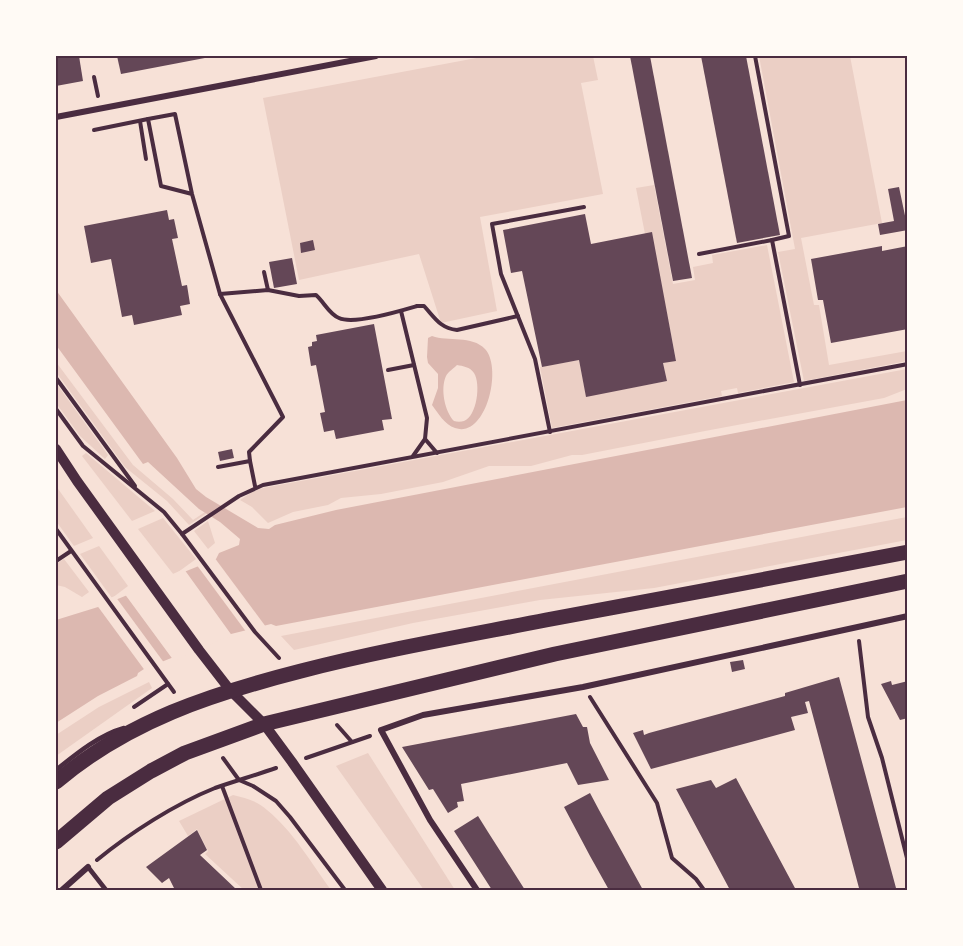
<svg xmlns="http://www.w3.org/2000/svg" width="963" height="946" font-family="Barlow,sans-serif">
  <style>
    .green { fill: #ebcfc5 }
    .water { fill: #dcb8b0; fill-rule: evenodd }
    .pier { fill: #f7e1d7 }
    .building { fill: #644757 }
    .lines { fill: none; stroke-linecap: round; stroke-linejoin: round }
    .path { stroke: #4a2c40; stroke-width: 4 }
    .service { stroke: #4a2c40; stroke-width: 4.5 }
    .minor { stroke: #4a2c40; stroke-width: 6 }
    .tertiary { stroke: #4a2c40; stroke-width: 10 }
    .primary { stroke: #4a2c40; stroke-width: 15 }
    .neatline { fill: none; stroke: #4a2c40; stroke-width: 2 }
  </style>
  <rect width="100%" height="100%" fill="#f7e1d7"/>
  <g class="green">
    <polygon points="487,56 593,56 598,80 581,83 603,194 480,217 497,311 441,323 419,254 299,280 263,98"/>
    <polygon points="759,56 850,56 882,223 801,238 814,305 819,305 829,365 907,351 907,361 804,381 778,252 795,249"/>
    <polygon points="654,185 673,284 695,280 693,267 713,263 712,255 767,245 794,382 738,393 737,388 721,391 722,396 552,428 540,367 579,360 586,396 667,381 663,363 676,360 651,233 645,234 636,188"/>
    <polygon points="56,362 133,465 173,499 193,520 205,512 207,513 189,525 167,501 125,467 56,372"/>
    <polygon points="907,369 907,389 884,398 705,431 582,455 572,455 531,466 489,466 443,482 381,494 341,498 328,505 293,512 268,523 252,507 240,500 252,492 263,488"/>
    <polygon points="56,383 108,455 105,459 80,436 56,403"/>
    <polygon points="86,453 155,511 132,521 82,456"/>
    <polygon points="56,486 93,538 74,546 56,521"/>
    <polygon points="907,517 907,540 654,588 540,600 413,623 294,650 281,636"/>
    <polygon points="163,518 196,559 174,575 138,529"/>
    <polygon points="208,521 215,543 208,549 194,531"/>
    <polygon points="99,546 128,586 112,598 80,554"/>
    <polygon points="64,559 89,592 82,597 65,587 56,585 56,564"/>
    <polygon points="149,682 152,688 56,756 56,735 99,707"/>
    <polygon points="368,753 455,890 424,890 336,766"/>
    <path d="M233,795C245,798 258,801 267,810C293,831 312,864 331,890H244L205,854L208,851L197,829L188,836L179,821Z"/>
  </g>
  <g class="water">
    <polygon points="56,290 177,458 196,489 206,497 258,528 269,529 275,525 336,510 907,400 907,507 276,626 271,624 231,634 144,669 138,673 137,676 98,696 56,723 56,620 98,607 216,559 219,553 239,545 240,539 220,522 199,509 148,462 143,464 56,345"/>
    <path d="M432,336C448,342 472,335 485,349C503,368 486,439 455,428C445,425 438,413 432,405L438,388V374L428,363L427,357L428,338ZM457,365C463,366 470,367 474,373C481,384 477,416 464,421C461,422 457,422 454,421C445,412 440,389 446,376C448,372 454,368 457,365Z"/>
  </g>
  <g class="pier">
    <polygon points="214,557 266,627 247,633 196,564"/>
    <polygon points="184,569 233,637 224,638 174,661 124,593 126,592 128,594"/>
    <polygon points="115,596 165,664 146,672 96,604"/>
  </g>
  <g class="building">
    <polygon points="56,56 79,56 83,81 56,86"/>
    <polygon points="117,56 210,56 210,57 121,74"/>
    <polygon points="630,56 650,56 692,278 673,281"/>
    <polygon points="701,56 746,56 780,235 737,243"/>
    <polygon points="899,187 908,230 880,235 878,224 894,221 888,189"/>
    <polygon points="167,210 169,220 174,219 178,238 172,239 175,253 182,286 187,285 190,304 180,306 182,315 134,325 132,315 122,317 111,259 91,263 84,226"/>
    <polygon points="585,214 591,244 652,232 676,361 663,363 667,381 586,397 579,360 542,367 522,271 511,273 503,230"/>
    <polygon points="313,240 315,250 301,253 300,243"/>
    <polygon points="882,246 882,251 908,246 908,329 831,343 823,300 818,300 811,259"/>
    <polygon points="292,258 297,284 274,288 269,262"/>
    <polygon points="374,324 392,419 382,420 384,430 336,439 334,430 324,432 320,413 325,412 316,365 311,366 308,347 312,346 312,342 317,341 316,335"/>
    <polygon points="232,449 234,458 220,461 218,452"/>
    <polygon points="743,660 745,669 732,672 730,662"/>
    <polygon points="839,677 896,888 885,890 852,890 859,888 809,701 805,702 808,713 791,717 795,730 651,769 633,733 643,730 644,735 649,733 785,696 785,693"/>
    <polygon points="891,681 892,685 908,681 908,718 900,720 881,684"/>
    <polygon points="576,714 583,727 587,727 590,743 609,780 578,785 567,763 461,784 464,801 457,802 458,807 448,813 433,789 429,790 402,747"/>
    <polygon points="736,778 796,890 730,890 676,789 711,780 716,788"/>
    <polygon points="590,793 599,810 643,890 609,890 590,856 564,807"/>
    <polygon points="478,816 488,832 525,890 492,890 474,862 454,831"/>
    <polygon points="197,830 207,850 200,855 237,890 175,890 169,878 162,883 146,867"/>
  </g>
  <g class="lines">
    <g class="path">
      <polyline points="755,56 789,236 772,240"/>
      <polyline points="94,77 98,96"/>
      <polyline points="140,121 146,159"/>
      <polyline points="94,130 148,119"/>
      <polyline points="192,194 161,186 148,119 175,114 192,194 220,294 283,417 249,452 250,461"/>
      <polyline points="699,254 772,240 800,385"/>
      <polyline points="264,272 268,290"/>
      <path d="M220,294L268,290L299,296L316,295C324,302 329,314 339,318C354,325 400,311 417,306H424C435,318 440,328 457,330L518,316"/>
      <polyline points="401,311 427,418 425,439 413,456"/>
      <polyline points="388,370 414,365"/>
      <polyline points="56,378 135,486"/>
      <polyline points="56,409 83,446 164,512 182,534 255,632 279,658"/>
      <polyline points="550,432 535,359 501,274 492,224 584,207"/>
      <polyline points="425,439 437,453"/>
      <polyline points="218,467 250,461 255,486"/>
      <polyline points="56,529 174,692"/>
      <polyline points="182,534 239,496 263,485 908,364"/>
      <polyline points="56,561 71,551"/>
      <polyline points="859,641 868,717 882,758 908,862"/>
      <polyline points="590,697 657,803 672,858 696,879 704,890"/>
      <polyline points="134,707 168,684"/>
      <polyline points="337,725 352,742"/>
      <polyline points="223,758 239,780 253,786 276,801 290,817 345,890"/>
      <polyline points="306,758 370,736"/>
      <polyline points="222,786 261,890"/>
      <path d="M97,860C130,833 175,804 215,788C235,781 256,775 276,768"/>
    </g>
    <g class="service">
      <path d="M56,770C76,754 99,735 124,728"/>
      <polyline points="88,867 106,890"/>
    </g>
    <g class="minor">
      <polyline points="56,117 376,56"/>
      <polyline points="62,890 88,867"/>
      <polyline points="477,890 430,820 381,730 423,715 583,687 908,616"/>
    </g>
    <polyline class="tertiary" points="56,449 77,481 199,650 230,690 264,724 292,762 382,890"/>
    <g class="primary">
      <path d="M56,782C128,721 211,694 301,671C382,650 464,636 546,620C667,598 787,575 908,552"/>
      <polyline points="56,842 108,798 151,771 185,753 264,724 555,654 908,581"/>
    </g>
  </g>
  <rect width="963" height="946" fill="none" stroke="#fffaf5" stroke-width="114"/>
  <rect x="57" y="57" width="849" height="832" class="neatline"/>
</svg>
